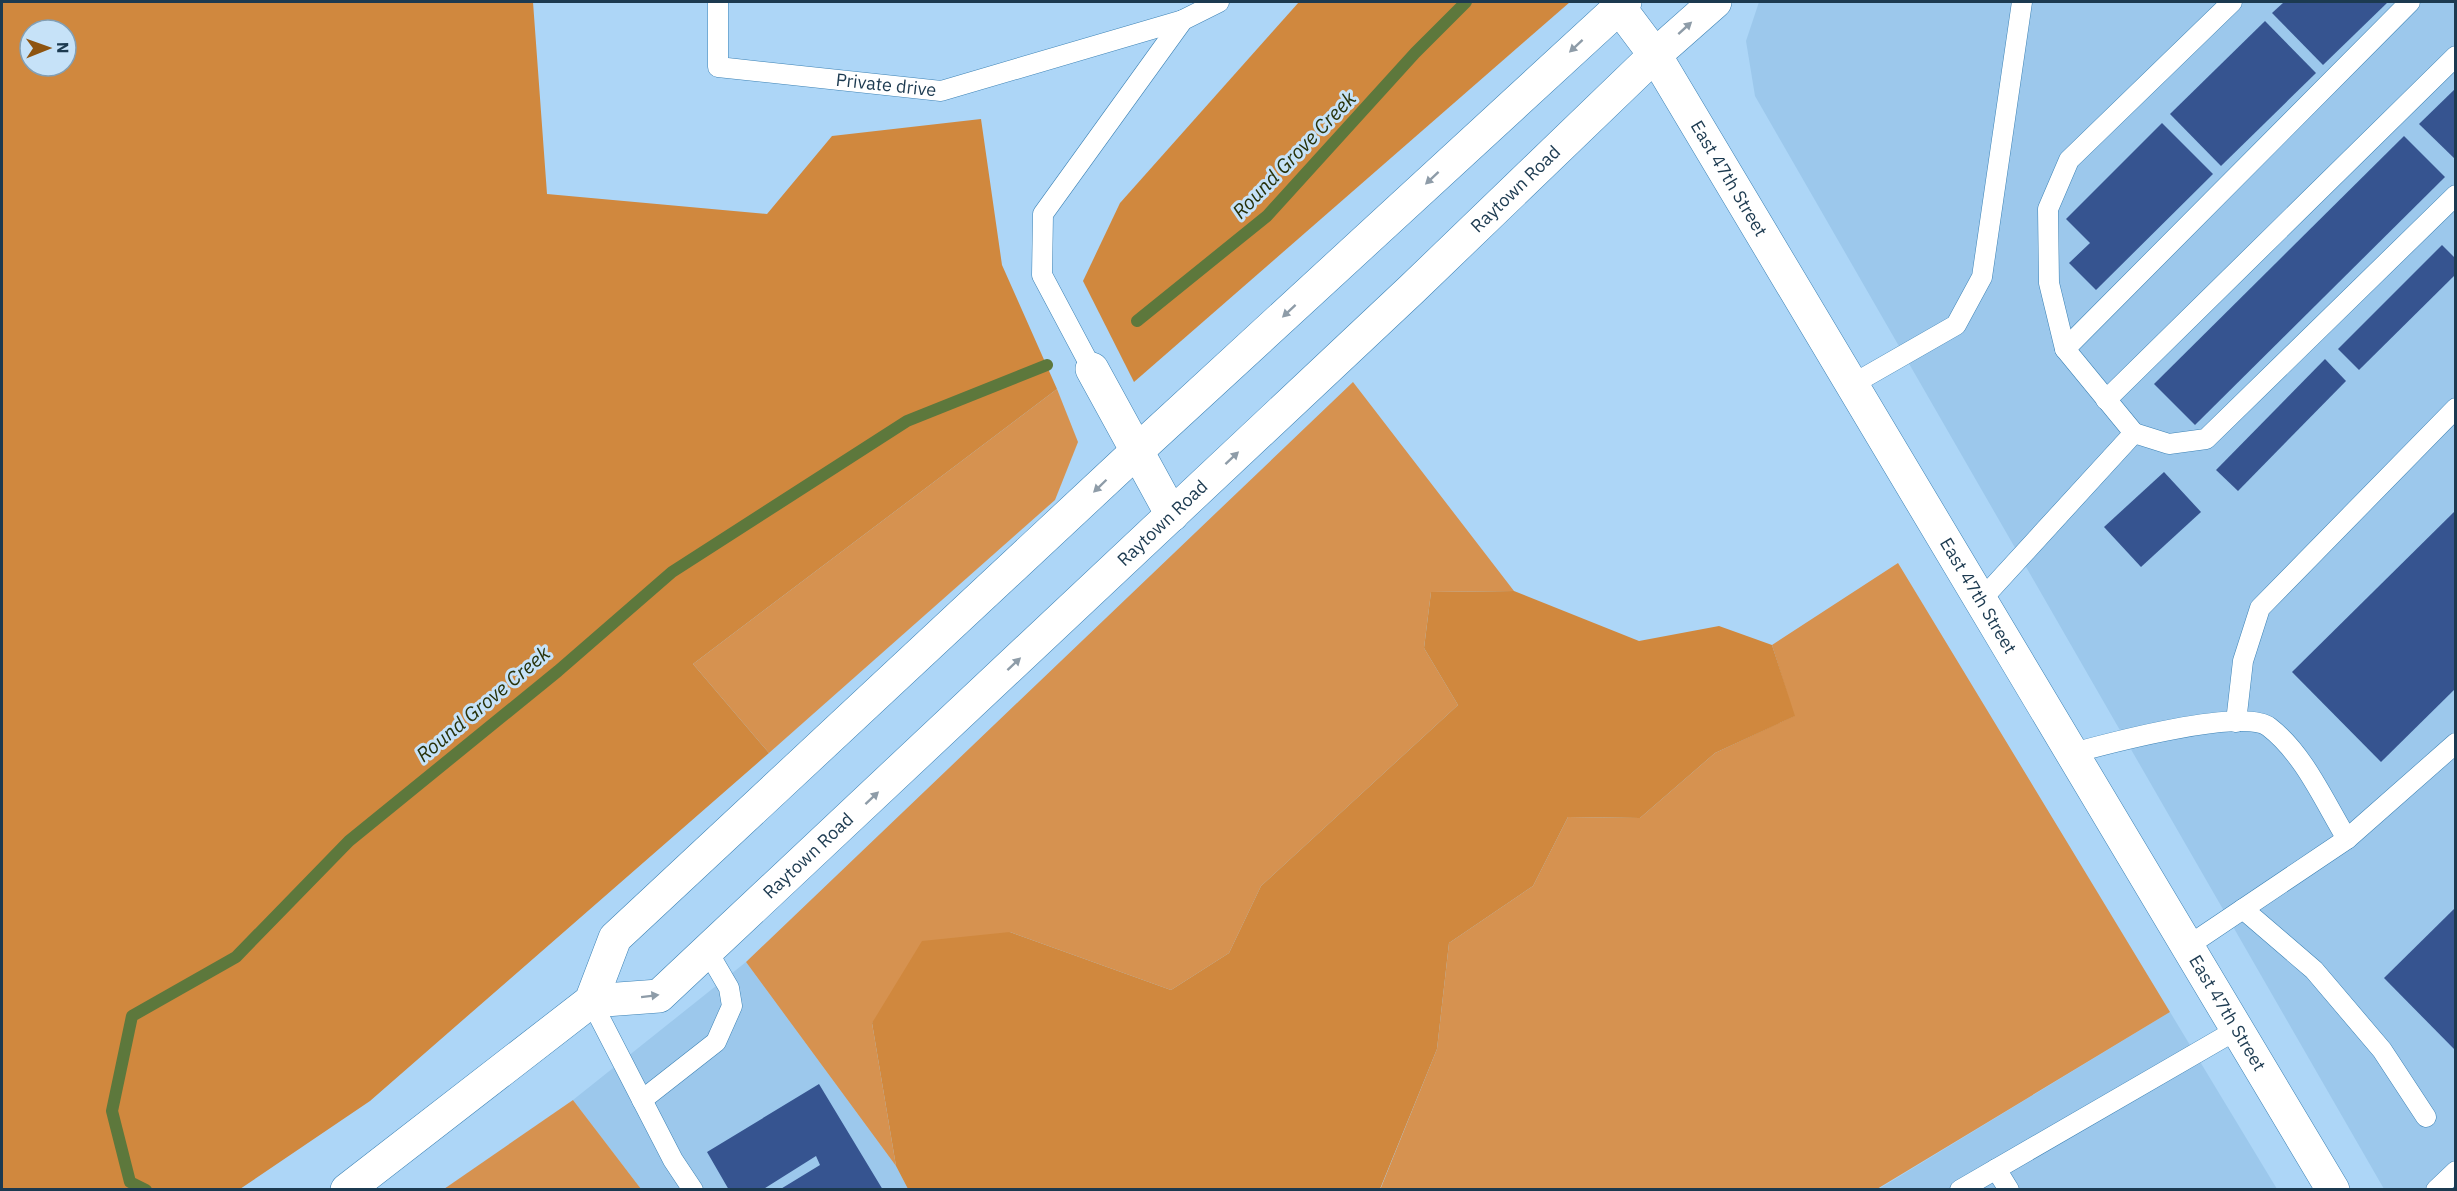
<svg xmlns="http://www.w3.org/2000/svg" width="2457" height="1191" font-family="'IBM Plex Sans',sans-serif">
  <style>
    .built { fill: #9cc8ec }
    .green { fill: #d69250 }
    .forest { fill: #d0883e; fill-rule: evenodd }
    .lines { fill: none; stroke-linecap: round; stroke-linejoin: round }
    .stream { stroke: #5d783c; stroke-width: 12 }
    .building { fill: #365490 }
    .service-casing { stroke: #3c82b5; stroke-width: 21 }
    .minor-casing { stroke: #3c82b5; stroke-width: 34 }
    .secondary-casing { stroke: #3c82b5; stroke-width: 34 }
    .service { stroke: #fff; stroke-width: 20 }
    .minor { stroke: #fff; stroke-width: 33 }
    .secondary { stroke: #fff; stroke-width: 33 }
    .oneway { fill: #8e9ca8 }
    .labels { text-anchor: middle; stroke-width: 6; stroke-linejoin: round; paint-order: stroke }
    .street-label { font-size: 18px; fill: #1c3a50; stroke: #c6e2f8 }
    .water-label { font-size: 20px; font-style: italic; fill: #27320a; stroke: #c6e2f8 }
  </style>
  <rect width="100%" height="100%" fill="#add6f7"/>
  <g class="built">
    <polygon points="1759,2 2455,2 2455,1189 2384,1189 1755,96 1746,41"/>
    <polygon points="746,962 896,1166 908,1189 641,1189 573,1100"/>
    <polygon points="2170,1012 2277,1189 1877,1190"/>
  </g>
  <g class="green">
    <polygon points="1353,382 1514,591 1431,592 1424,648 1458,705 1261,886 1229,953 1171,990 1010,932 872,1023 896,1166 746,962"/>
    <polygon points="1057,389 1078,442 1055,500 769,753 693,664"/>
    <polygon points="1898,563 2170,1012 1877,1189 1380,1190 1437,1049 1449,943 1533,886 1568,817 1640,818 1715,753 1794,716 1772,645"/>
    <polygon points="573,1100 641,1189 444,1189"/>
  </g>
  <g class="forest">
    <path d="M2,2H533L547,194L767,214L832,136L981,119L1002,265L1057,389L693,664L769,753L370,1101L240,1189H2ZM30,30H66V66H30Z"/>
    <polygon points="1299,2 1570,2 1134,382 1083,281 1120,203"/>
    <polygon points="1514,591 1639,641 1719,626 1772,645 1795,716 1715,753 1640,818 1568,817 1533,886 1449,943 1437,1049 1380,1189 908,1189 896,1166 872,1023 922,941 1010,932 1171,990 1229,953 1261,886 1458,705 1424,648 1431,592"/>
  </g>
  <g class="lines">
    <g class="stream">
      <polyline points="1137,321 1267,216 1415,53 1466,2"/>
      <polyline points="146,1190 130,1182 112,1111 132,1016 236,957 349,841 558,671 672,572 907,421 1047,365"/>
    </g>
  </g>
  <g class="building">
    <polygon points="2284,2 2388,2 2323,65 2272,13"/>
    <polygon points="2265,21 2316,73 2221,166 2170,114"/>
    <polygon points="2456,88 2456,160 2419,124"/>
    <polygon points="2162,123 2213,174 2096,290 2069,263 2090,243 2066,219"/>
    <polygon points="2404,136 2445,177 2195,425 2154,384"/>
    <polygon points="2442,245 2456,259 2456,274 2359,370 2338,349"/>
    <polygon points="2325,359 2346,381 2238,491 2216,470"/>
    <polygon points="2164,472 2201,512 2141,567 2104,527"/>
    <polygon points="2456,510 2456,688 2381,762 2292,672"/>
    <polygon points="2456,907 2456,1051 2384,978"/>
    <polygon points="819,1084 883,1190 779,1190 820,1165 816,1156 762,1190 729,1190 707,1152"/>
  </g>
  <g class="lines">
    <g class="service-casing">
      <g id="service">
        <path id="s1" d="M718,2V67L941,91L1183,20"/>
        <polyline points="2065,349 2410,2"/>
        <polyline points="1092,369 1042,275 1043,214 1183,20 1219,2"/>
        <polyline points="1853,384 1956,325 1982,277 2022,2"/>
        <polyline points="2106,400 2456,56"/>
        <polyline points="2134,433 2169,444 2206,439 2456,195"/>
        <polyline points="1982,599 2134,433 2065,349 2049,283 2048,209 2069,160 2232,2"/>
        <polyline points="2236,722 2243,661 2260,608 2456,408"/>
        <path d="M2073,753C2106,744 2244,707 2269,727C2304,754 2324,801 2347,839"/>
        <polyline points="2243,909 2314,970 2382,1050 2426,1117"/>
        <polyline points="2188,946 2347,839 2456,743"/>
        <polyline points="591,1001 673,1160 693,1190"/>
        <polyline points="642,1100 716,1042 732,1006 729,988 708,952"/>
        <polyline points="1996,1169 2009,1190"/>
        <polyline points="1960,1190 2238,1029"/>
        <polyline points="2436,1190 2456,1171"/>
      </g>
    </g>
    <g class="minor-casing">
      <polyline id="minor" points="1092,369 1172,515"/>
    </g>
    <g class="secondary-casing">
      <g id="secondary">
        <path id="s2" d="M1619,7L1655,55L2333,1190"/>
        <path id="s3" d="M591,1001L659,996L1412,289L1655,55L1715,2"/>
        <polyline points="347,1190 591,1001 615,938 1137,451 1625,2"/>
      </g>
    </g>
    <use href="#service" class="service"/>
    <use href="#minor" class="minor"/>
    <use href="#secondary" class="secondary"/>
  </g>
  <defs><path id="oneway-solid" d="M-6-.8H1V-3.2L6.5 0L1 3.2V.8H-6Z" transform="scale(1.5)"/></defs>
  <g class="oneway">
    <use href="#oneway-solid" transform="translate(1685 28) rotate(-42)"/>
    <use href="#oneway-solid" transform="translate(1576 46) rotate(137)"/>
    <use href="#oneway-solid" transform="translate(1432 178) rotate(137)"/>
    <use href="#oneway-solid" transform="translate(1289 311) rotate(137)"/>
    <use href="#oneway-solid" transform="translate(1232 458) rotate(-43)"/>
    <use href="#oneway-solid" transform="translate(1100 486) rotate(136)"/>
    <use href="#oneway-solid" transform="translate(1014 664) rotate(-43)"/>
    <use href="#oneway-solid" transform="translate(872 798) rotate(-43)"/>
    <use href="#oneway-solid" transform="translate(650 996) rotate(-7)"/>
  </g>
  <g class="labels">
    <g class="street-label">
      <text dy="6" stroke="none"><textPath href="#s1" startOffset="234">Private drive</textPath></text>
      <text dy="6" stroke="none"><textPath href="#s2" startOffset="204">East 47th Street</textPath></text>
      <text dy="6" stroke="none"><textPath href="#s3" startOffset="1245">Raytown Road</textPath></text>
      <text dy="6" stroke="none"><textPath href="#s3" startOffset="759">Raytown Road</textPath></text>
      <text dy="6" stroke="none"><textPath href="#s2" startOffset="690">East 47th Street</textPath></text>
      <text dy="6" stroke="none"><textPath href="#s3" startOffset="273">Raytown Road</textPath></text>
      <text dy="6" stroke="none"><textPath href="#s2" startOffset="1176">East 47th Street</textPath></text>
    </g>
    <g class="water-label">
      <text transform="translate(1294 155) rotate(-46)" y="7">Round Grove Creek</text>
      <text transform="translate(483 704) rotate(-40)" y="7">Round Grove Creek</text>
    </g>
  </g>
  <rect width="2457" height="1191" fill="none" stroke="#1c3a50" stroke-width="6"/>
  <g transform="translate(48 48) rotate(89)"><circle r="28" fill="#c6e2f8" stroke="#829fb5" stroke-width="1.5"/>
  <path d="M0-4.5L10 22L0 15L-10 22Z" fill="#8e5410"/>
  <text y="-9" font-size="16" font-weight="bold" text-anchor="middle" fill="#1c3a50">N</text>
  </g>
</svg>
